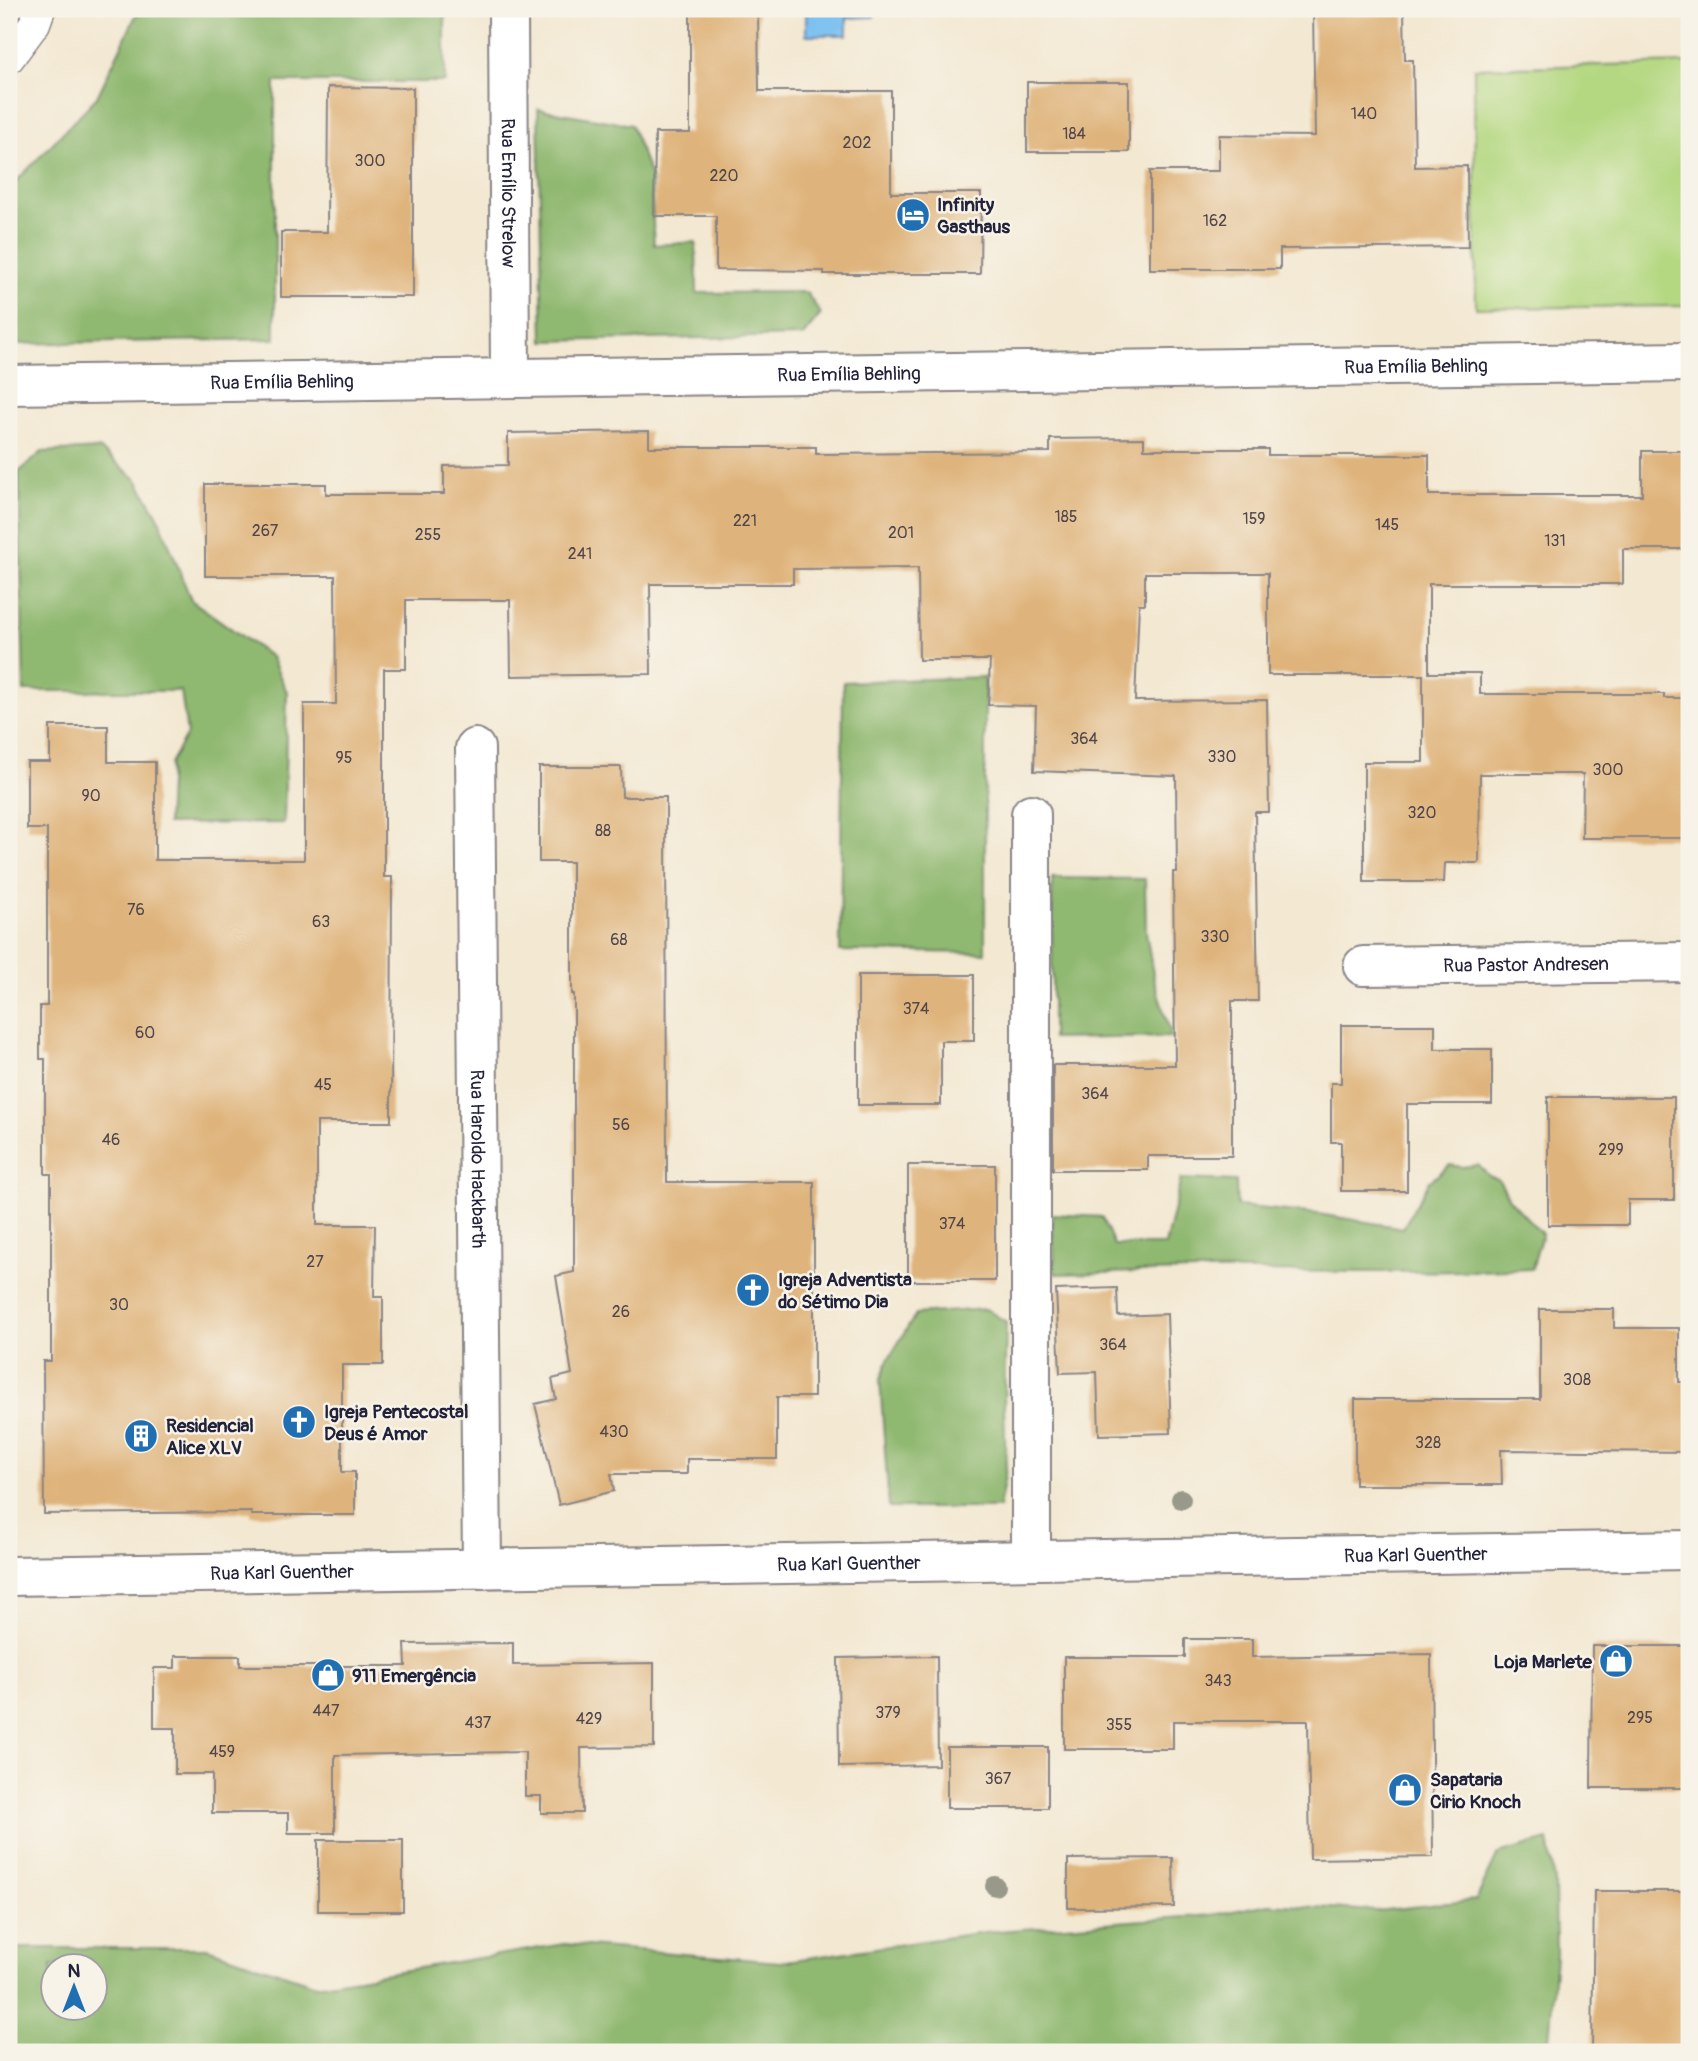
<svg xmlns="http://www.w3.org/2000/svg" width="1698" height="2061" font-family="Pangolin,sans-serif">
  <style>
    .green { fill: #b4d881; stroke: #6b7d5e; stroke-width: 2 }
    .forest { fill: #8fb86f; stroke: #586d55; stroke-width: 2; fill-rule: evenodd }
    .water { fill: #79bff1; stroke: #4e7096; stroke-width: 2 }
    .building { fill: #dfb47b }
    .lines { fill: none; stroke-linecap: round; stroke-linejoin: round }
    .lane-casing { stroke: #8a8586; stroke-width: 33 }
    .street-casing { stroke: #8a8586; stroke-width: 42 }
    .lane { stroke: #fff; stroke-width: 30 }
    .street { stroke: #fff; stroke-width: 38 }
    .tree { fill: #98998a }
    .labels { text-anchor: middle; stroke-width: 5; stroke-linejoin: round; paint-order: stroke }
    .number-label { font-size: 16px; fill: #51464b }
    .street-label { font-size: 19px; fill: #22223b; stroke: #f7f3e8 }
    .poi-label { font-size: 19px; font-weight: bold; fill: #22223b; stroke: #f7f3e8; text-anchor: start }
  </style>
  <rect width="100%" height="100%" fill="#f7f3e8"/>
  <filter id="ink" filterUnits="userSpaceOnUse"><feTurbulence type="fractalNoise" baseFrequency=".0143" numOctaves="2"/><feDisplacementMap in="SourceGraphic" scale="14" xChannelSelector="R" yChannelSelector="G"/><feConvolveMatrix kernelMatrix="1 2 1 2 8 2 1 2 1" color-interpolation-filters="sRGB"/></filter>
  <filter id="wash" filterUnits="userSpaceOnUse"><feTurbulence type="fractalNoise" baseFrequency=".00686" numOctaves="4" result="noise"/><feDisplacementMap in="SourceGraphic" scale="28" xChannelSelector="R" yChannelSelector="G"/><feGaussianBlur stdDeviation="1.57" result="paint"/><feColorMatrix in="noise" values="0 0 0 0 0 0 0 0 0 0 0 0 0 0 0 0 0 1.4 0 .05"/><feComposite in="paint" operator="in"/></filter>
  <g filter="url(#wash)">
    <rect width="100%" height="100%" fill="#f3e8d2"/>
    <polygon class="green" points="1689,63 1689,306 1476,308 1474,68"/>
    <g class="forest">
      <polygon points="139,9 445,9 445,82 275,82 275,339 9,344 9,189 97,97"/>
      <polygon points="538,109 631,125 651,177 654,245 696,242 697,293 806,292 821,314 803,336 543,341"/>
      <polygon points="100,449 137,480 158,516 191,600 271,657 287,692 284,823 167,824 170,763 187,734 181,691 24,691 19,472 42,452"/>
      <polygon points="985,677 985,953 840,951 843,682"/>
      <polygon points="1052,878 1145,879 1146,932 1154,980 1172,1037 1052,1039"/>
      <path d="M1450,1165L1462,1167L1478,1165L1489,1176L1499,1180L1509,1199L1542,1234L1532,1269C1440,1273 1350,1272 1258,1271C1191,1270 1123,1273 1055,1274L1052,1214L1102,1217L1114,1245H1165L1181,1179L1236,1181L1237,1206L1318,1214L1403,1228L1429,1182Z"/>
      <polygon points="986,1309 1006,1322 1004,1405 1006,1470 999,1508 889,1508 880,1381 888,1360 916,1314"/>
      <path d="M1548,1840L1555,1882L1556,1955L1548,2052H9V1948H207L316,1985L564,1944L780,1962L985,1932L1212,1915L1269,1904L1376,1911L1476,1900L1498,1854ZM94,1966V2008H52V1966Z"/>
    </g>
    <polygon class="water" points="806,9 874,9 874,17 847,18 847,35 806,35"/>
    <g id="blocks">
      <g class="building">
        <polygon points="690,9 758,9 759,91 891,91 891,193 981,193 980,274 824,274 824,271 716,270 716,216 654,216 655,133 690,133"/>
        <polygon points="1404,9 1405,60 1413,60 1415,167 1467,166 1468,247 1280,249 1280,269 1150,269 1150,171 1219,171 1219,135 1315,136 1313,11"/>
        <rect x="1027" y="82" width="102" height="70"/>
        <polygon points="328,87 413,88 413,297 281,297 281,232 327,232"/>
        <polygon points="649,431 649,447 816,447 816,454 1050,452 1050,439 1144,438 1144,449 1268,449 1268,455 1429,455 1429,495 1642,495 1642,451 1689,451 1689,549 1623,549 1623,584 1429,584 1429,673 1480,673 1480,694 1664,694 1664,698 1689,698 1689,838 1582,838 1583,774 1480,774 1479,863 1445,863 1444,882 1364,882 1364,762 1423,762 1423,675 1268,675 1268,573 1145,573 1145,604 1139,604 1135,701 1267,700 1269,812 1255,812 1258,1001 1232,1001 1232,1156 1148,1156 1148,1170 1053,1170 1053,1065 1175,1065 1173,872 1177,872 1176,776 1034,771 1036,706 988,705 990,660 919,660 918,568 793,569 793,584 650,584 651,674 511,676 510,600 406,600 406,669 384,669 384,877 392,877 391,1122 317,1122 317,1225 375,1225 374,1297 383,1297 383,1365 342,1365 342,1472 355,1472 355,1515 251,1515 251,1512 44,1514 43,1361 51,1361 51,1174 45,1174 45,1059 40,1059 40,1006 47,1006 47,829 27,829 27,762 50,762 50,726 108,726 108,762 155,762 155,860 304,860 304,704 336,704 335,576 205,576 205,484 326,484 326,494 444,494 444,466 508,465 508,433"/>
        <polygon points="539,767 621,767 622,797 666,797 667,1182 814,1182 814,1397 777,1397 777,1459 687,1459 687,1474 611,1474 614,1491 559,1505 535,1404 556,1399 552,1379 572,1374 556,1276 574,1272 574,994 572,994 572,862 539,862"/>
        <polygon points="858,975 974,975 974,1041 941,1041 941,1105 858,1105"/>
        <polygon points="1341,1025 1435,1025 1435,1049 1492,1049 1492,1104 1407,1104 1407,1191 1341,1191 1341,1142 1331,1142 1331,1083 1341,1083"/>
        <polygon points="1548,1097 1674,1097 1674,1200 1628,1200 1628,1225 1548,1225"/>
        <rect x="908" y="1165" width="87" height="116"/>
        <polygon points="1117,1288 1118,1316 1167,1314 1171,1433 1099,1435 1097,1372 1060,1373 1056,1290"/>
        <polygon points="1540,1309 1614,1309 1614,1328 1679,1328 1679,1382 1689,1382 1689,1452 1501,1450 1502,1485 1355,1485 1355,1399 1540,1399"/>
        <polygon points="1185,1639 1252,1639 1252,1657 1431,1654 1433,1857 1310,1859 1308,1721 1173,1721 1173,1749 1064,1749 1064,1657 1185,1657"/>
        <polygon points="513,1643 513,1665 654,1663 654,1747 581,1748 582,1813 541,1813 541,1796 525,1796 525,1752 335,1755 335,1833 288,1833 288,1813 212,1813 212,1774 175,1774 175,1728 154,1728 154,1668 175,1668 175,1656 240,1656 240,1666 406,1666 405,1644"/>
        <polygon points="1592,1646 1689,1646 1689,1788 1591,1788"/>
        <polygon points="937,1656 938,1765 839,1767 838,1658"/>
        <rect x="947" y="1747" width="101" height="61"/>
        <rect x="318" y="1840" width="85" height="71"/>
        <polygon points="1173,1858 1174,1907 1068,1908 1068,1859"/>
        <polygon points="1594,1891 1689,1891 1689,2052 1592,2052"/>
      </g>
    </g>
  </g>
  <g filter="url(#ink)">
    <use href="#blocks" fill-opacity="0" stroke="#8a8586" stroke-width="2"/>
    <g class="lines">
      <g class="lane-casing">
        <polyline id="lane" points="9,58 35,23 40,9"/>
      </g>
      <g class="street-casing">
        <g id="street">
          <path id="s1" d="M508,9L510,378"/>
          <path id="s2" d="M9,385L1689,362"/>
          <path id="s3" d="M475,748L482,1569"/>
          <polyline points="1031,814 1031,1560"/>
          <path id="s4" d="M1363,966L1689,962"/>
          <path id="s5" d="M9,1576L1689,1550"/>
        </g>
      </g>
      <use href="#lane" class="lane"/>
      <use href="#street" class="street"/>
    </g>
    <g class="tree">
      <circle cx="1181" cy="1499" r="10"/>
      <circle cx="995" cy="1886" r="10"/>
    </g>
  </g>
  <defs>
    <g id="hotel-disc" transform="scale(1.75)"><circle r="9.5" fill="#1f6fb2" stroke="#f7f3e8"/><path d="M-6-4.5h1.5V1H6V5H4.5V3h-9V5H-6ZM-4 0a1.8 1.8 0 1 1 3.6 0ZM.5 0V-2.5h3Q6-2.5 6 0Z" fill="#fff"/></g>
    <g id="church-disc" transform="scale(1.75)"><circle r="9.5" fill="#1f6fb2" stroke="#f7f3e8"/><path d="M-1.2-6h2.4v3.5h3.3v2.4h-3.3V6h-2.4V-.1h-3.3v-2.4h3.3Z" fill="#fff"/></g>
    <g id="building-disc" transform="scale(1.75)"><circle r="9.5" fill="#1f6fb2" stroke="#f7f3e8"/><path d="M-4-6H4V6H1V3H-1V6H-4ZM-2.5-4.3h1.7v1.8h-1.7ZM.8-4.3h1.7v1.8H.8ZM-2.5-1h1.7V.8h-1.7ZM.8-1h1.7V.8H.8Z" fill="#fff"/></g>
    <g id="shop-disc" transform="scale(1.75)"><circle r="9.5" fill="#1f6fb2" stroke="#f7f3e8"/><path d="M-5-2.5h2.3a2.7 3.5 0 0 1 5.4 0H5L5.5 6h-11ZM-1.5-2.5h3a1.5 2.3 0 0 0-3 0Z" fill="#fff"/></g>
  </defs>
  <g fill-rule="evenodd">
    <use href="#hotel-disc" x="913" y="215"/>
    <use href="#church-disc" x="753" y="1290"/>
    <use href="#church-disc" x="299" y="1422"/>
    <use href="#building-disc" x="141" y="1436"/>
    <use href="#shop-disc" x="1616" y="1661"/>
    <use href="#shop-disc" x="328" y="1675"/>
    <use href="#shop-disc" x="1405" y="1790"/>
  </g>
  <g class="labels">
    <g class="number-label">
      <text x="1364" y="119">140</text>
      <text x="1074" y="139">184</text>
      <text x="857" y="148">202</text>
      <text x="370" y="166">300</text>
      <text x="724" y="181">220</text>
      <text x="1215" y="226">162</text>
      <text x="1066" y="522">185</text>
      <text x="1254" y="524">159</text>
      <text x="745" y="526">221</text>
      <text x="1387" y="530">145</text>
      <text x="265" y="536">267</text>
      <text x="901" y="538">201</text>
      <text x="428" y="540">255</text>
      <text x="1555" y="546">131</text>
      <text x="580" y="559">241</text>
      <text x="1084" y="744">364</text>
      <text x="1222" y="762">330</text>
      <text x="344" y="763">95</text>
      <text x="1608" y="775">300</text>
      <text x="91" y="801">90</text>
      <text x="1422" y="818">320</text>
      <text x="603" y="836">88</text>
      <text x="136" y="915">76</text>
      <text x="321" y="927">63</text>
      <text x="1215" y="942">330</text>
      <text x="619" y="945">68</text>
      <text x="916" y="1014">374</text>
      <text x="145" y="1038">60</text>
      <text x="323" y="1090">45</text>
      <text x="1095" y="1099">364</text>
      <text x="621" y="1130">56</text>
      <text x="111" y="1145">46</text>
      <text x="1611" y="1155">299</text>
      <text x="952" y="1229">374</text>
      <text x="315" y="1267">27</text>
      <text x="119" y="1310">30</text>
      <text x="621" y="1317">26</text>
      <text x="1113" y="1350">364</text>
      <text x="1577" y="1385">308</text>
      <text x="614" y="1437">430</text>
      <text x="1428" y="1448">328</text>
      <text x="1218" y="1686">343</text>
      <text x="326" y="1716">447</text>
      <text x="888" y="1718">379</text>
      <text x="1640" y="1723">295</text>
      <text x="589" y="1724">429</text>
      <text x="478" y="1728">437</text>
      <text x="1119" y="1730">355</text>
      <text x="222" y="1757">459</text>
      <text x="998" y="1784">367</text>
    </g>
    <g class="street-label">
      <text dy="7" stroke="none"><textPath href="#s1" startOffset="184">Rua Emílio Strelow</textPath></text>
      <text dy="7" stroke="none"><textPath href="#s2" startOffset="1407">Rua Emília Behling</textPath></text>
      <text dy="7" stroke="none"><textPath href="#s2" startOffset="840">Rua Emília Behling</textPath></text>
      <text dy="7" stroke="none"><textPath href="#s2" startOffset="273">Rua Emília Behling</textPath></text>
      <text dy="7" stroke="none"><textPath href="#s4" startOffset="163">Rua Pastor Andresen</textPath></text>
      <text dy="7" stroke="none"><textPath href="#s3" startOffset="411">Rua Haroldo Hackbarth</textPath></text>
      <text dy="7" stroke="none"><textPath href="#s5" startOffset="1407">Rua Karl Guenther</textPath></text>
      <text dy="7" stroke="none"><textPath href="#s5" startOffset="840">Rua Karl Guenther</textPath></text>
      <text dy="7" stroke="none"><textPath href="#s5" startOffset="273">Rua Karl Guenther</textPath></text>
    </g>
    <g class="poi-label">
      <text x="937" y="211">Infinity<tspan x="937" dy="22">Gasthaus</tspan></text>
      <text x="778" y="1286">Igreja Adventista<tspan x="778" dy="22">do Sétimo Dia</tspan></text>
      <text x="324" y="1418">Igreja Pentecostal<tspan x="324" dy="22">Deus é Amor</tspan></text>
      <text x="166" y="1432">Residencial<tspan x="166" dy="22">Alice XLV</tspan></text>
      <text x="1592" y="1668" text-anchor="end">Loja Marlete</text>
      <text x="352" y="1682">911 Emergência</text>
      <text x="1430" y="1786">Sapataria<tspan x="1430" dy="22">Cirio Knoch</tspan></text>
    </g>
  </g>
  <rect width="1698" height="2061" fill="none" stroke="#f7f3e8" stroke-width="35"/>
  <g transform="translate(74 1987)"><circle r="33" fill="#f7f3e8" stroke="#a29fa3" stroke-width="2"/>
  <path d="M0-5L12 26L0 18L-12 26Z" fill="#1f6fb2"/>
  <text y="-10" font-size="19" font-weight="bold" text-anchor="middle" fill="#22223b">N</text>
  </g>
</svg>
